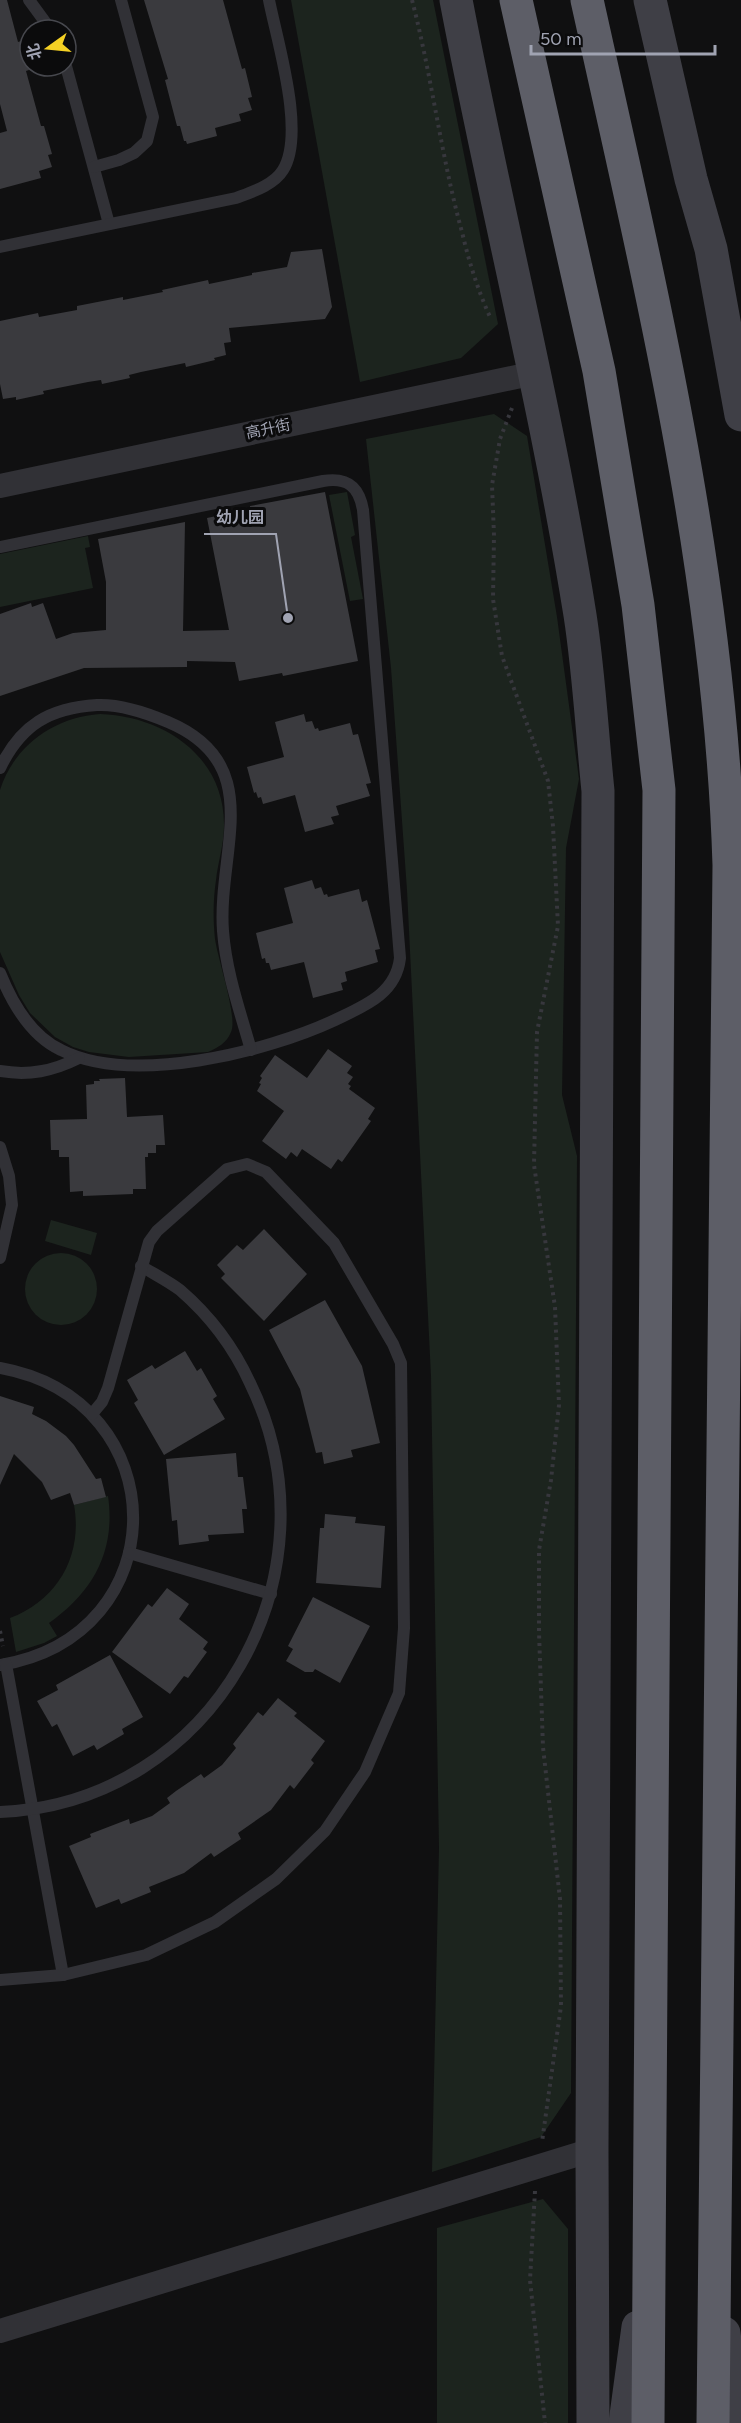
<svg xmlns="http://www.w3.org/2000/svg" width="741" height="2423" font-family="Figtree,'Noto Sans SC',sans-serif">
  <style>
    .green { fill: #1c241e }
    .building { fill: #3a3a3e }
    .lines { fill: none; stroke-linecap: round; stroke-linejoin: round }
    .path { stroke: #37373d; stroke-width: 4; stroke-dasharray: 3 4.5; stroke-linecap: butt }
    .lane { stroke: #313136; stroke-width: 12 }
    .street { stroke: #313136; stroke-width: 24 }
    .secondary { stroke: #3f3f46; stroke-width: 33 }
    .highway { stroke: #5d5e67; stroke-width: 33 }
    .labels { text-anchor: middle; stroke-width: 6; stroke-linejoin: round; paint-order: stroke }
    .street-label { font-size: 15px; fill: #a0a3b2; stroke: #0b0b0c }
    .leader { fill: none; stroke: #a0a3b2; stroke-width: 2 }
    .callout-dot { fill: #a0a3b2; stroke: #0b0b0c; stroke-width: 2 }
    .callout-label { font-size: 16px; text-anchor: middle; font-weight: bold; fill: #a0a3b2; stroke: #0b0b0c; stroke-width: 6; stroke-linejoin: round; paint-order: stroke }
  </style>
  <rect width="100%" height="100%" fill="#101011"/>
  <g class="green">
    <polygon points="291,0 433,0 498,324 461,358 360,382"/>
    <polygon points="494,414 527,436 557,617 579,779 566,848 562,1095 577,1156 571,2093 541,2137 432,2172 439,1848 431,1376 407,890 391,668 366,439"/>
    <polygon points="347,492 355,535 351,537 363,599 350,601 329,495"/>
    <polygon points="88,536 90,547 85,548 93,588 0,607 0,554"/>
    <path d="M100,714C163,716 225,756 224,826C224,844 218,862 216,880C213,900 213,920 215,939C218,960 238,1018 231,1032C227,1043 217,1048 208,1052L129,1057L89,1052L73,1047L55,1037L30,1013L19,995L0,952V790C14,746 54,717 100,714Z"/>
    <polygon points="51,1220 97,1233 91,1255 45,1241"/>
    <circle cx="61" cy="1289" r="36"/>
    <path d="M108,1496C116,1551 93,1592 49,1623L57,1636L44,1643L16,1652L10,1618C58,1600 83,1555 74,1505Z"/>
    <polygon points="543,2199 568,2229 568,2423 437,2423 437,2228"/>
  </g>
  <g class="building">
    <polygon points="0,0 7,0 18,42 21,41 29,70 26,71 41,126 44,126 52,154 48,155 52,167 39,171 41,178 0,189 0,133 7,131 0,104"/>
    <polygon points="144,0 223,0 242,69 245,68 252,97 248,98 252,110 239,114 241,121 215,128 217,136 187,144 186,141 184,141 180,126 177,126 165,80 168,79"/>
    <polygon points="322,249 332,307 325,319 229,328 231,342 224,343 226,355 214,358 215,360 186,367 185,363 141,372 129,375 130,378 102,384 101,380 88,382 43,391 44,394 16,400 16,397 3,399 0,384 0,321 38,313 39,317 77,310 77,306 123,297 123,300 163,292 162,290 208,280 209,284 252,275 252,273 287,267 291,252"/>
    <polygon points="325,492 358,661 283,676 282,673 239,681 235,662 187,661 187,667 84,668 0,696 0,614 31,603 32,607 43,603 56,639 73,633 106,630 106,582 98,539 185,522 183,631 229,630 207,518 250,509 250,506"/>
    <polygon points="304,714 306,722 312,721 315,729 318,728 319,731 350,723 353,735 358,734 371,783 366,784 370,796 336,806 339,815 331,817 334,824 305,832 295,795 263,804 261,797 258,798 256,792 254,793 247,767 284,757 275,722"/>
    <polygon points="312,880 315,889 321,887 324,895 327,894 328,897 359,889 362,902 367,900 380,949 375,950 378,962 345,972 347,981 341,983 343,990 313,998 304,962 271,970 269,963 266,963 265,958 262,959 256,933 293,923 284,888"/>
    <polygon points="328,1049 352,1066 347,1073 353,1077 348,1084 351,1086 349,1089 375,1108 368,1119 371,1121 342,1162 338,1159 331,1169 302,1149 297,1157 291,1152 286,1159 262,1141 284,1111 257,1091 261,1084 259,1083 262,1078 260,1076 275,1055 307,1078"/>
    <polygon points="125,1078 127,1117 163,1115 165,1145 156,1145 156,1153 148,1153 148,1157 145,1157 146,1189 133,1189 133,1194 83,1196 83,1191 70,1192 69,1157 59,1157 59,1150 51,1150 50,1120 87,1119 86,1085 94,1084 94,1081 100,1081 99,1079"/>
    <polygon points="264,1229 307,1274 264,1321 221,1278 225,1274 217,1265 237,1245 243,1250"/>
    <polygon points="325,1300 362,1366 380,1443 351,1450 353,1457 324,1464 322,1452 316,1453 300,1389 269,1330"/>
    <polygon points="185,1351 197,1371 201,1368 217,1396 213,1399 225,1419 164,1455 134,1403 138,1400 127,1380 152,1365 155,1369"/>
    <polygon points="0,1396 34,1407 32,1414 46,1421 66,1436 74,1445 96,1479 101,1478 106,1497 74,1505 70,1493 51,1500 42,1482 14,1454 0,1485"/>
    <polygon points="236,1453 238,1477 243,1477 247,1509 242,1509 244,1533 208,1535 209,1541 179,1545 177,1520 172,1521 166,1459"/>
    <polygon points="325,1514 356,1517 355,1523 385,1526 381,1588 316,1583 320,1528 324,1528"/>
    <polygon points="167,1588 189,1604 179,1619 208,1642 203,1649 207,1652 188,1678 184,1676 170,1694 112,1652 148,1604 152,1607"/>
    <polygon points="313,1597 370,1626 340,1683 315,1669 313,1672 305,1672 286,1661 293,1649 288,1646"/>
    <polygon points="110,1655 143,1717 122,1729 124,1734 97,1750 94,1745 73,1756 57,1724 52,1727 37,1701 58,1690 56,1685"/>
    <polygon points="278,1698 297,1713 294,1716 325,1741 311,1760 314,1763 294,1789 290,1785 271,1810 238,1833 241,1839 214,1857 211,1853 184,1873 149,1887 151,1892 121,1904 119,1899 96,1908 69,1846 91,1837 90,1834 129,1819 130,1824 152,1816 170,1803 167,1798 176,1791 201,1774 204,1778 222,1765 236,1748 233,1744 258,1712 263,1716"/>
  </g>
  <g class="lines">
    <g class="path">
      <path d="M412,0C432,77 441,156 462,232C469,262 478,291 491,319"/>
      <polyline points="512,408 500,439 492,485 494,535 493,599 502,656 548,781 553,826 558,926 537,1032 534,1165 555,1307 559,1405 551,1480 539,1550 539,1632 543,1747 560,1899 561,2006 542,2142"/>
      <polyline points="0,1631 3,1646"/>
      <polyline points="535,2191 530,2280 545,2423"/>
    </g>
    <g class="lane">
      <polyline points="29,0 51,30"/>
      <polyline points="66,66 109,224"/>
      <polyline points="94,167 119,160 134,153 147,141 153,117 121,0"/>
      <path d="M0,247L236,198C252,192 274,185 283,170C306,133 277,41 269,0"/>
      <path d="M0,547L323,481C347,477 359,486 363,510L400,958C396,994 364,1006 335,1020C266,1052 132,1086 61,1050C31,1036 12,1003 0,973"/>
      <path d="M0,768C21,725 49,708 97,705C120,704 147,713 168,722C268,764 217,851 223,931C226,972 240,1011 251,1050"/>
      <path d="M0,1071C29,1076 53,1071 79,1058"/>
      <polyline points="0,1147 9,1176 12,1205 0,1258"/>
      <path d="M0,1368C177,1400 178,1636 0,1665"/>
      <polyline points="129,1553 271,1594"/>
      <polyline points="6,1664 63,1975"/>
      <path d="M0,1812C214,1803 343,1573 250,1383C234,1348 209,1315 180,1290C168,1281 154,1274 141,1266"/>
      <polyline points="0,1980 63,1975 146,1955 215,1922 276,1879 325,1831 365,1772 399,1693 404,1628 401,1363 393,1344 334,1243 266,1172 247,1164 227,1169 157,1231 149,1242 108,1388 102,1402 92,1414"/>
    </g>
    <g class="street">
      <polyline points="0,486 535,373"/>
      <polyline points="0,2331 592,2150"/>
    </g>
    <g class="secondary">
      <path d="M456,0C495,205 547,408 580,615C589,673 592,733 598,791L592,2150L593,2423"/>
      <polyline points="650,0 691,179 711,249 741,415"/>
      <polyline points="724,2333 736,2423"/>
      <polyline points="625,2423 638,2327"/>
    </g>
    <g class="highway">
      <polyline points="516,0 599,371 638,605 659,790 648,2423"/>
      <path d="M587,0C650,285 720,572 729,865L713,2423"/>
    </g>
  </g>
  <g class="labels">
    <g class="street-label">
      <text transform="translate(268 429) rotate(-12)" y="5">高升街</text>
    </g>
  </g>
  <path class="leader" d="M288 618L276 534H204"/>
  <circle class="callout-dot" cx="288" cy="618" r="6"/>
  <g class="callout-label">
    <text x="240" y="523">幼儿园</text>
  </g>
  <g transform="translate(48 48) rotate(255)"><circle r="28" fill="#0b0b0c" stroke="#47484e" stroke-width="1.5"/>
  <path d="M0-4.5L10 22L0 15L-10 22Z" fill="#f5d124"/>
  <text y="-9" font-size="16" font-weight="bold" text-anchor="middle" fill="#a0a3b2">北</text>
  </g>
  <path d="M531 45v9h184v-9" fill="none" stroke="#a0a3b2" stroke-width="3"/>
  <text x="540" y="45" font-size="18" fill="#a0a3b2" stroke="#0b0b0c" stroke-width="4.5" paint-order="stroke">50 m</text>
</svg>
